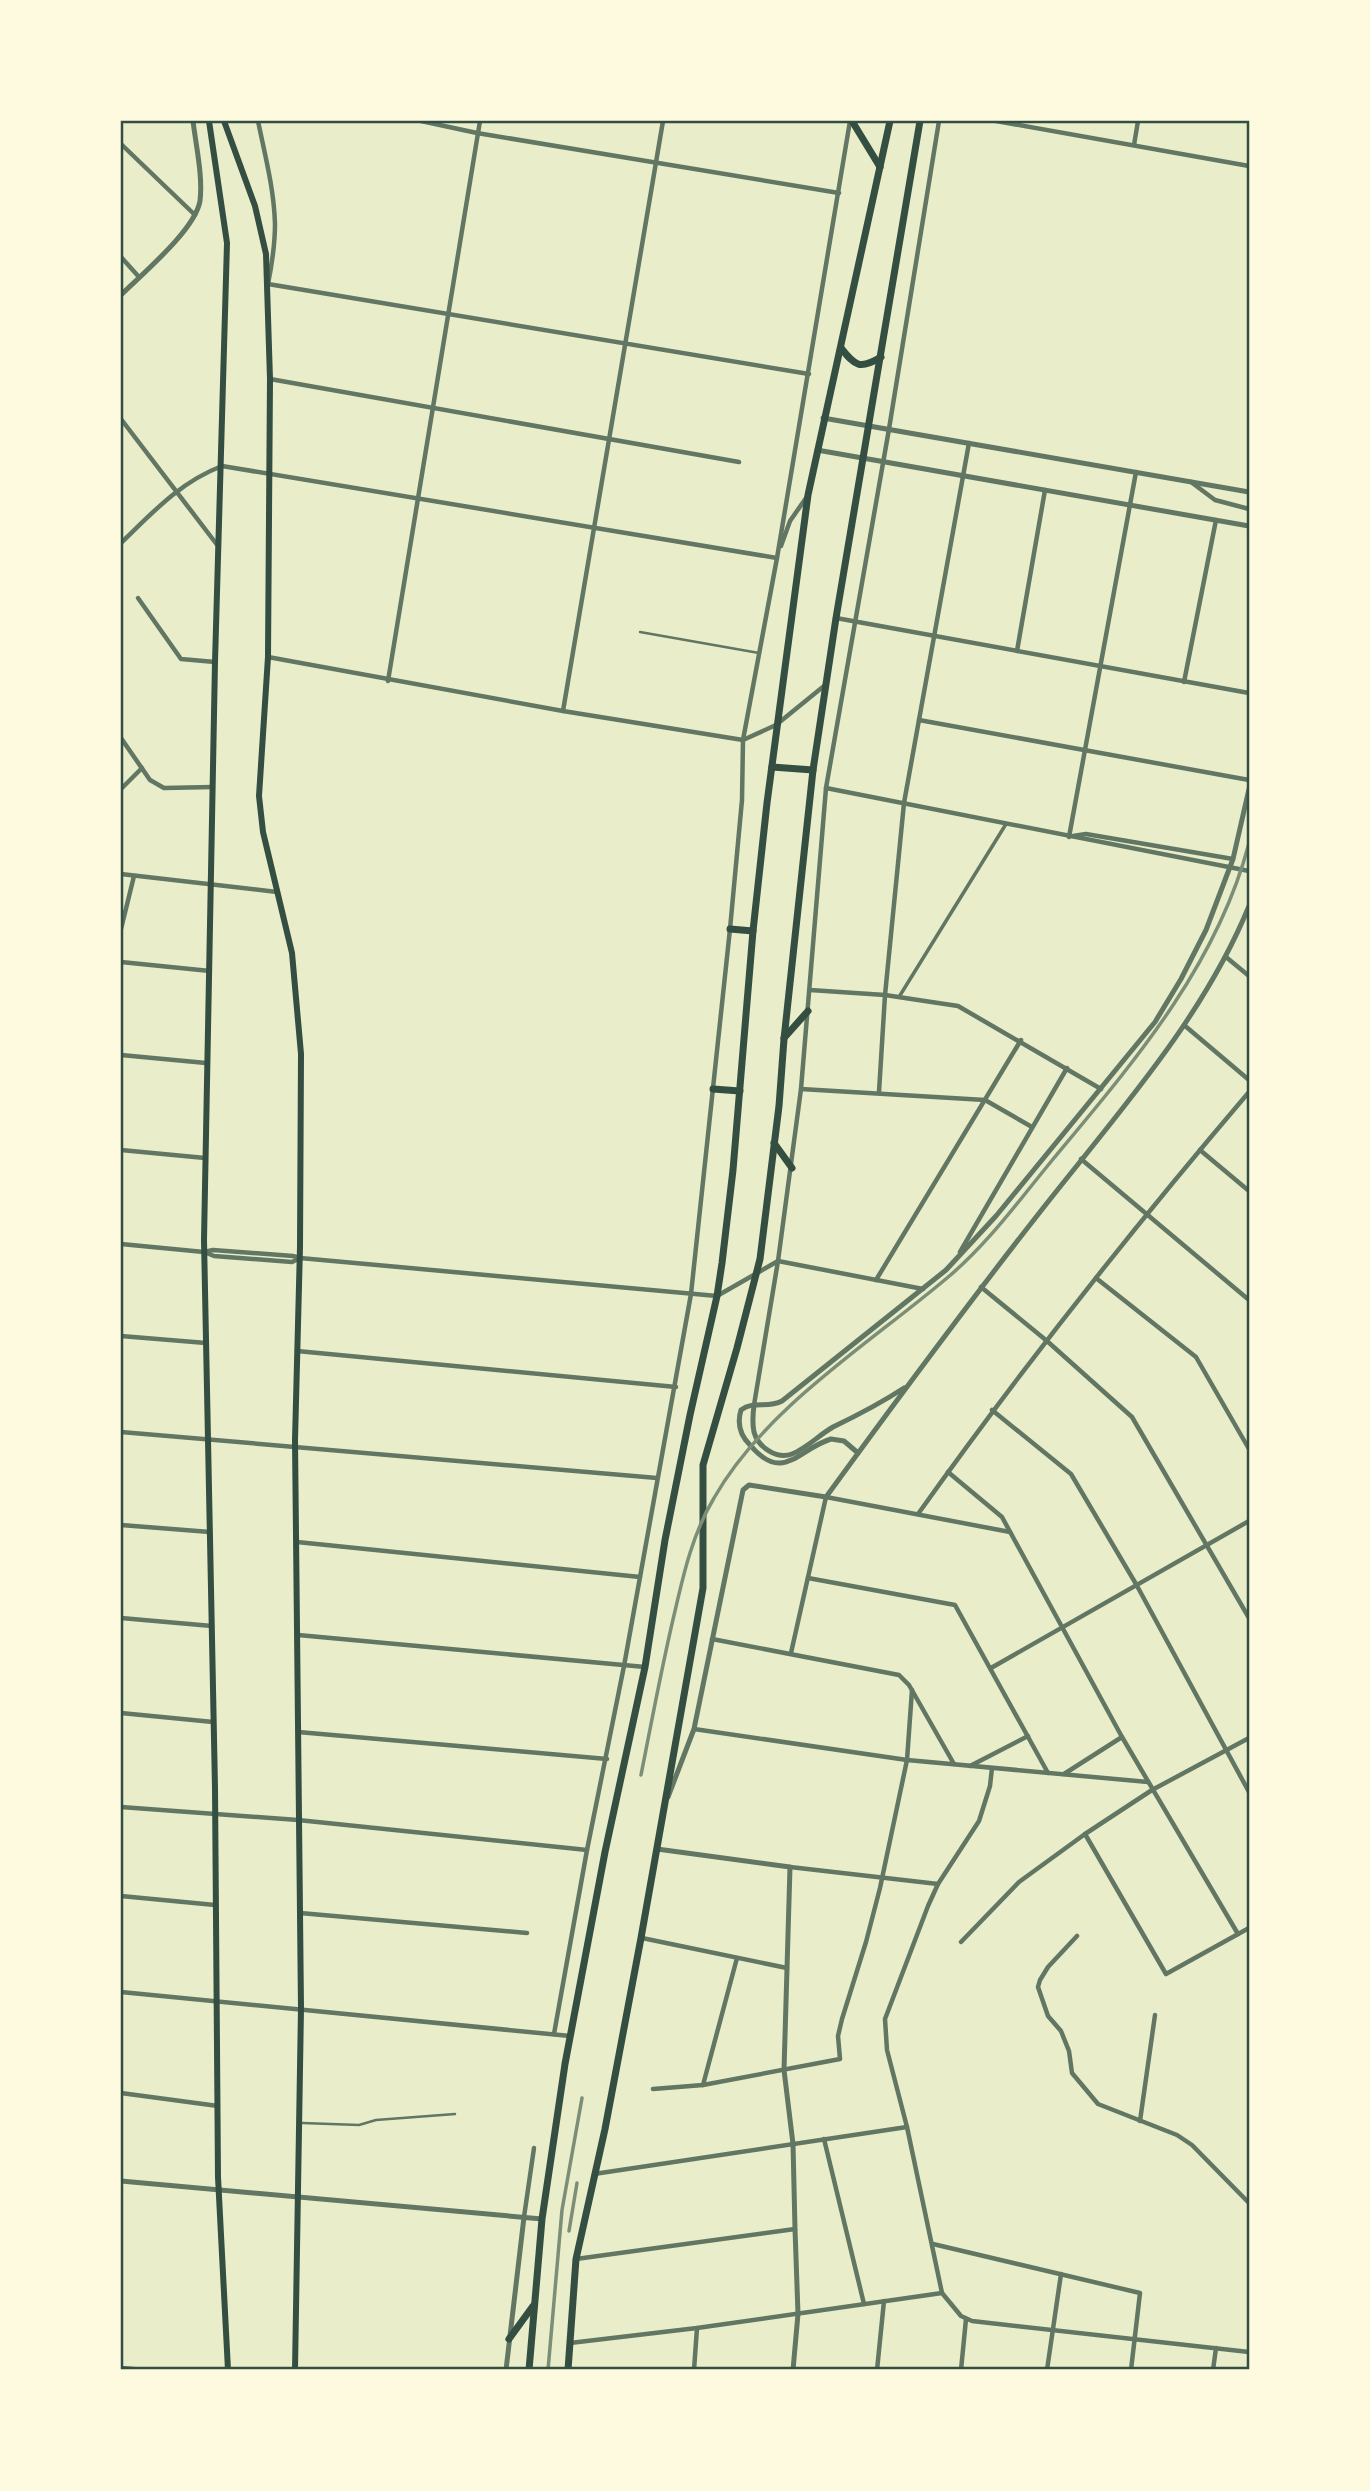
<svg xmlns="http://www.w3.org/2000/svg" width="1370" height="2491" font-family="'Varela Round',sans-serif">
  <style>
    .lines { fill: none; stroke-linecap: round; stroke-linejoin: round }
    .service { stroke: #617663; stroke-width: 2.5 }
    .pedestrian { stroke: #617663; stroke-width: 3.5 }
    .minor { stroke: #617663; stroke-width: 4.5 }
    .tertiary { stroke: #617663; stroke-width: 5 }
    .secondary { stroke: #344e41; stroke-width: 6 }
    .primary { stroke: #344e41; stroke-width: 7 }
    .rail { stroke: #7c8e77; stroke-width: 3.5 }
    .neatline { fill: none; stroke: #344e41; stroke-width: 2.5 }
  </style>
  <rect width="100%" height="100%" fill="#e9edc9"/>
  <g class="lines">
    <g class="service">
      <polyline points="640,632 759,653"/>
      <polyline points="302,2123 359,2125 376,2120 455,2114"/>
    </g>
    <polyline class="pedestrian" points="899,997 1006,824"/>
    <g class="minor">
      <path d="M258,121C265,155 274,189 275,224C275,245 272,264 268,284L809,374"/>
      <polyline points="421,121 477,133 839,193"/>
      <polyline points="996,121 1249,166"/>
      <polyline points="121,144 195,215"/>
      <polyline points="1134,145 1138,121"/>
      <polyline points="121,257 139,277"/>
      <polyline points="270,379 739,462"/>
      <polyline points="121,419 218,546"/>
      <polyline points="1191,482 1215,500 1249,509"/>
      <path d="M121,543C152,513 180,482 222,466L777,558"/>
      <polyline points="781,546 790,521 806,498"/>
      <polyline points="138,598 181,659 215,662"/>
      <polyline points="836,618 1249,693"/>
      <polyline points="1017,651 1045,490"/>
      <polyline points="268,657 563,711 743,740 776,725 824,686"/>
      <polyline points="388,681 480,121"/>
      <polyline points="1184,682 1216,520"/>
      <polyline points="563,711 663,121"/>
      <polyline points="919,720 1249,780"/>
      <polyline points="121,738 150,780 164,788 213,787"/>
      <polyline points="826,788 1249,871"/>
      <polyline points="121,789 142,768"/>
      <polyline points="1073,836 1086,834 1233,859"/>
      <polyline points="1069,837 1136,472"/>
      <polyline points="121,874 277,892"/>
      <polyline points="121,929 134,876"/>
      <polyline points="1226,957 1249,976"/>
      <polyline points="121,962 210,971"/>
      <polyline points="810,990 885,995 958,1006 1101,1089"/>
      <polyline points="1184,1025 1249,1080"/>
      <polyline points="121,1055 206,1063"/>
      <polyline points="801,1089 985,1100 1032,1127"/>
      <polyline points="879,1092 885,995 904,803 969,443"/>
      <polyline points="121,1150 205,1158"/>
      <polyline points="1200,1150 1249,1191"/>
      <polyline points="1081,1159 1249,1300"/>
      <polyline points="121,1244 204,1252 214,1256 292,1262 300,1258"/>
      <polyline points="204,1252 213,1250 293,1256 300,1258 717,1296 778,1261 923,1289"/>
      <polyline points="960,1252 1067,1068"/>
      <polyline points="1096,1278 1196,1357 1249,1449"/>
      <polyline points="876,1280 1021,1040"/>
      <polyline points="981,1287 1047,1341 1132,1417 1249,1618"/>
      <polyline points="121,1336 206,1343"/>
      <polyline points="297,1351 676,1387"/>
      <polyline points="754,1405 778,1261 801,1089 826,788 889,429 939,121"/>
      <polyline points="992,1410 1071,1474 1136,1584 1249,1792"/>
      <polyline points="121,1432 657,1478"/>
      <polyline points="948,1472 1002,1517 1122,1737 1238,1934"/>
      <path d="M918,1514C1022,1368 1133,1228 1249,1092"/>
      <polyline points="121,1525 210,1532"/>
      <polyline points="297,1542 640,1577"/>
      <polyline points="808,1578 955,1605 1048,1773"/>
      <polyline points="121,1618 212,1626"/>
      <polyline points="298,1635 645,1667"/>
      <polyline points="712,1639 899,1675 909,1685 954,1764"/>
      <polyline points="791,1653 826,1497 1010,1532"/>
      <polyline points="991,1668 1249,1521"/>
      <polyline points="121,1713 213,1722"/>
      <polyline points="694,1729 907,1760 1148,1782"/>
      <polyline points="298,1732 607,1759"/>
      <polyline points="970,1766 1028,1736"/>
      <polyline points="1064,1774 1122,1737"/>
      <polyline points="121,1807 298,1820 587,1850"/>
      <polyline points="1085,1834 1166,1974 1249,1928"/>
      <polyline points="790,1867 938,1884"/>
      <polyline points="121,1896 215,1905"/>
      <polyline points="300,1913 527,1933"/>
      <polyline points="1077,1936 1048,1967 1040,1980 1038,1987 1048,2016 1061,2031 1069,2051 1072,2073 1098,2104 1177,2135 1192,2145 1249,2203"/>
      <polyline points="642,1938 787,1968"/>
      <polyline points="961,1942 1019,1882 1085,1834 1152,1790 1249,1738"/>
      <polyline points="121,1992 570,2036"/>
      <polyline points="554,2034 587,1850 624,1666 691,1294 730,929 742,800 743,740 777,558 850,121"/>
      <polyline points="703,2085 737,1958"/>
      <polyline points="653,2089 703,2085 840,2059 838,2036 842,2019 866,1942 880,1888 907,1760 912,1690"/>
      <polyline points="121,2093 218,2106"/>
      <polyline points="1140,2121 1155,2015"/>
      <polyline points="824,2139 864,2304"/>
      <polyline points="594,2174 907,2127"/>
      <polyline points="524,2217 534,2148"/>
      <polyline points="933,2244 1140,2293 1131,2370"/>
      <polyline points="576,2259 795,2229"/>
      <polyline points="942,2293 907,2127 887,2050 885,2019 928,1906 938,1884 979,1821 990,1786 992,1768"/>
      <polyline points="570,2343 697,2328 942,2293 961,2316 972,2321 1249,2352"/>
      <polyline points="694,2370 697,2328"/>
      <polyline points="877,2370 884,2301"/>
      <polyline points="961,2370 966,2319"/>
      <polyline points="1047,2370 1061,2274"/>
      <polyline points="1213,2370 1216,2348"/>
    </g>
    <g class="tertiary">
      <path d="M121,295C142,274 195,230 200,201C203,176 196,146 193,121"/>
      <polyline points="823,418 1249,492"/>
      <polyline points="817,450 1249,526"/>
      <path d="M754,1405C753,1413 752,1423 754,1432C758,1447 777,1460 792,1454C807,1448 819,1435 833,1427C858,1415 881,1403 904,1388"/>
      <path d="M858,1453L844,1441L831,1439C798,1449 783,1484 750,1445C740,1435 737,1423 741,1410C754,1400 768,1409 782,1401L946,1270L996,1216L1155,1022L1181,979L1206,930L1233,859L1249,789"/>
      <path d="M668,1797L694,1729L743,1490L749,1485L826,1497C896,1401 966,1306 1040,1212C1115,1116 1202,1021 1249,906"/>
      <polyline points="657,1849 790,1867 784,2070 793,2144 795,2229 798,2314 793,2370"/>
      <polyline points="121,2181 542,2219"/>
      <polyline points="506,2370 524,2217"/>
    </g>
    <g class="secondary">
      <polyline points="209,121 227,243 215,662 204,1240 215,1788 218,2177 228,2370"/>
      <polyline points="224,121 255,206 266,254 270,379 268,657 259,796 263,832 292,953 301,1054 300,1247 295,1440 301,2008 295,2370"/>
      <polyline points="121,2369 136,2370"/>
    </g>
    <g class="primary">
      <polyline points="852,121 880,167"/>
      <path d="M841,348C855,366 860,370 881,357"/>
      <polyline points="772,767 813,770"/>
      <polyline points="730,929 753,931"/>
      <polyline points="784,1038 808,1011"/>
      <polyline points="713,1089 740,1091"/>
      <polyline points="774,1143 792,1168"/>
      <polyline points="509,2339 533,2306"/>
      <polyline points="529,2370 542,2219 565,2064 605,1852 645,1667 665,1540 690,1415 717,1296 722,1263 733,1170 753,931 767,803 808,495 890,121"/>
      <polyline points="568,2370 576,2259 605,2129 641,1938 703,1588 703,1465 737,1348 760,1259 779,1106 784,1039 813,770 836,618 920,121"/>
    </g>
    <g class="rail">
      <path d="M641,1775C652,1720 662,1665 675,1611C684,1572 693,1533 714,1498C765,1408 869,1344 947,1278C988,1244 1020,1199 1054,1158C1133,1063 1217,966 1249,843"/>
      <polyline points="569,2231 577,2183"/>
      <polyline points="548,2370 562,2210 582,2098"/>
    </g>
  </g>
  <rect width="1370" height="2491" fill="none" stroke="#fefae0" stroke-width="245"/>
  <rect x="122" y="122" width="1126" height="2246" class="neatline"/>
</svg>
